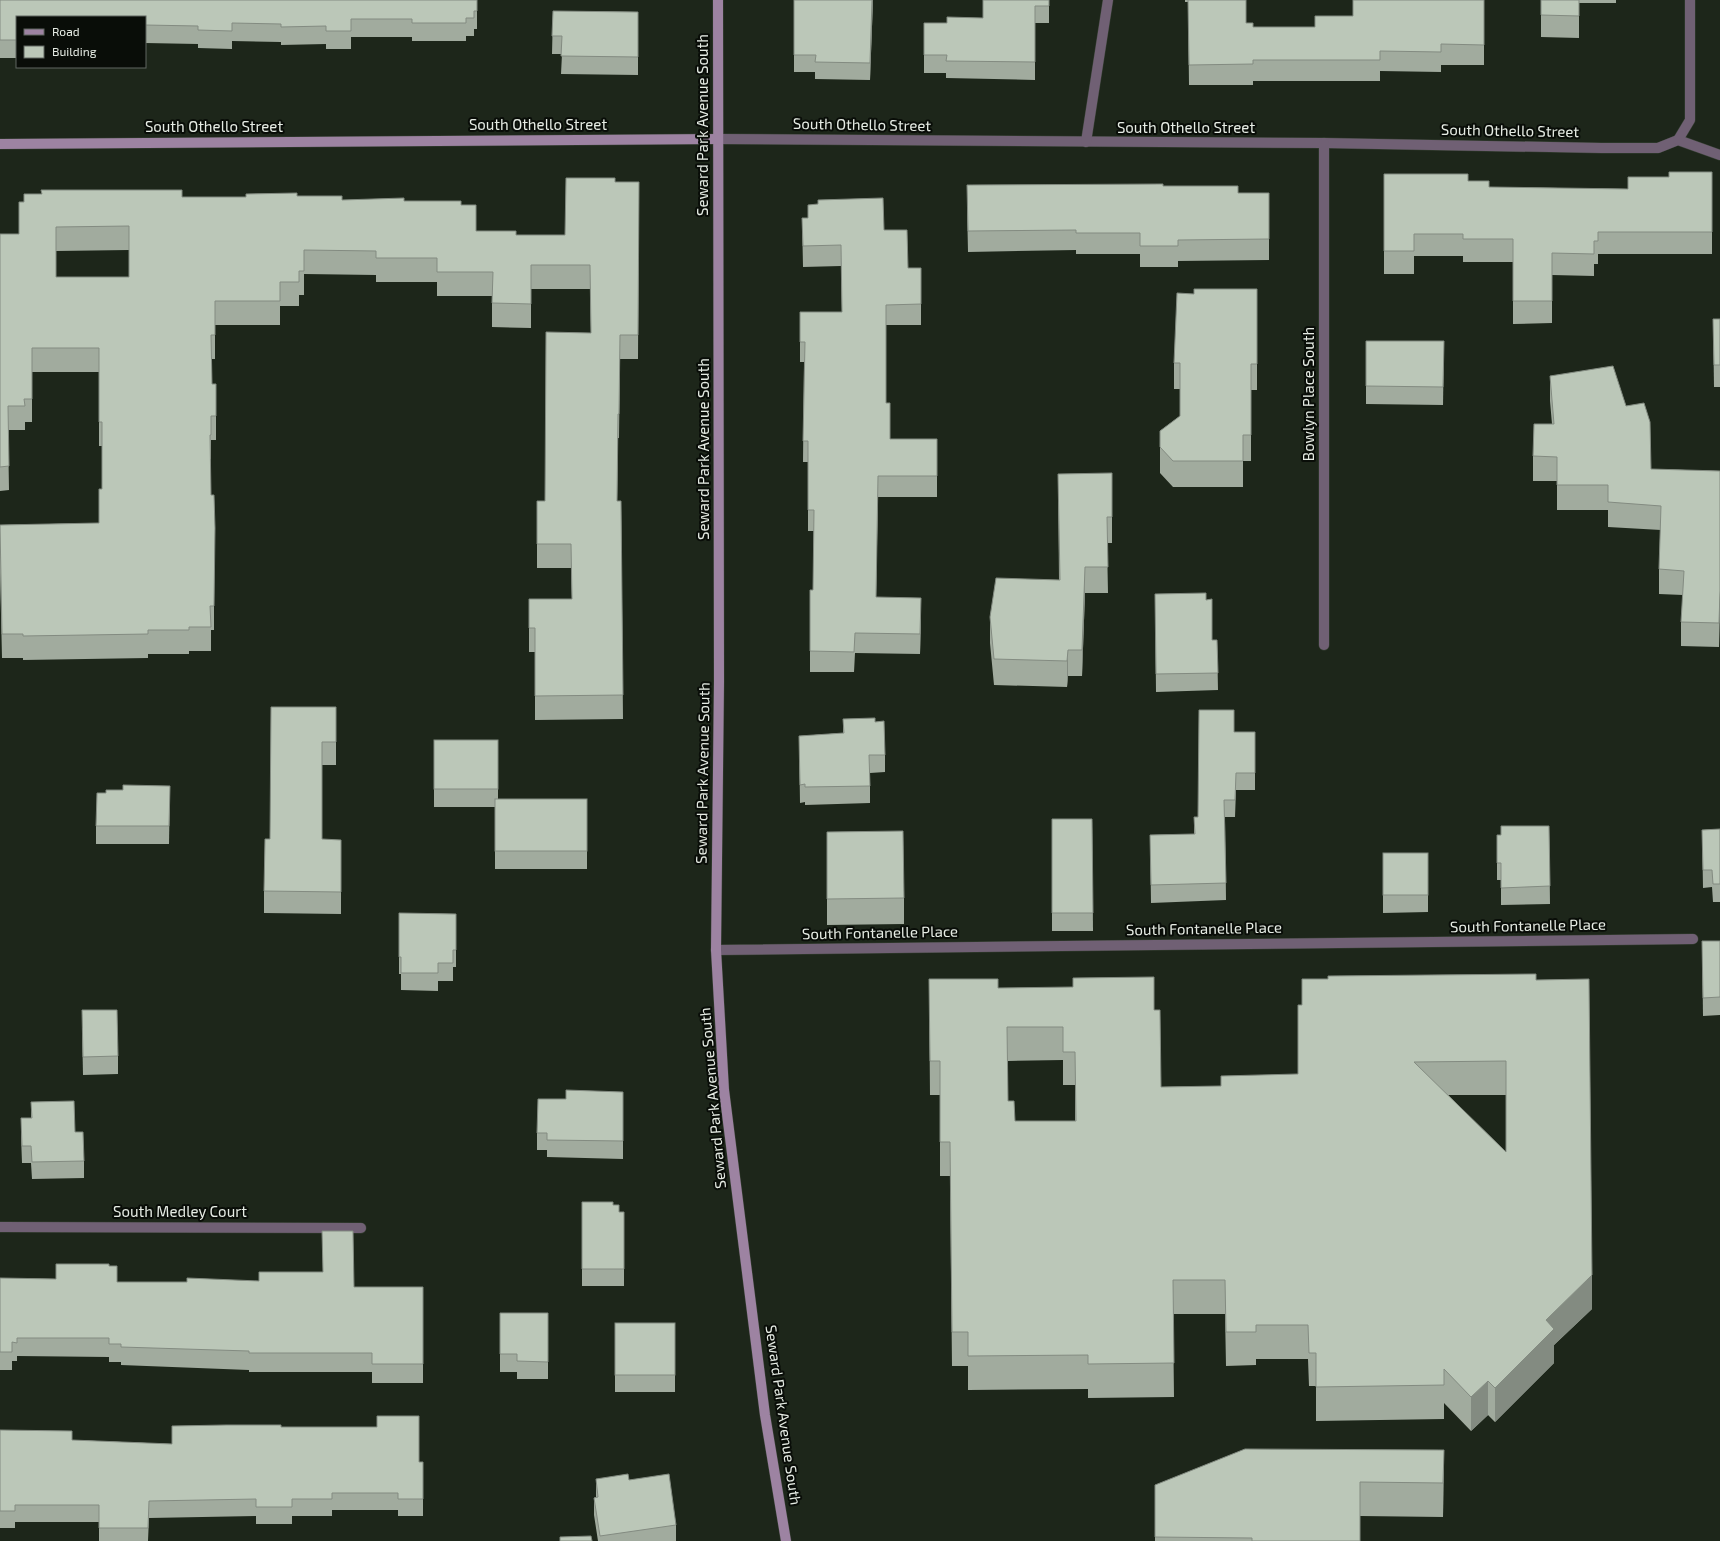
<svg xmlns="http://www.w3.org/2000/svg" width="1720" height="1541" font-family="'Exo 2',sans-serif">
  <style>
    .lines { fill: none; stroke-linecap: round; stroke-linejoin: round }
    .street-casing { stroke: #394236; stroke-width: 11 }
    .secondary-casing { stroke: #394236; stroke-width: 11 }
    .street { stroke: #706074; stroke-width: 10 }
    .secondary { stroke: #9d83a2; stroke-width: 10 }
    .wall { fill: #a1ab9e; fill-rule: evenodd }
    .shaded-wall { fill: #838b81 }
    .building { fill: #bbc7b8; stroke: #838b81; fill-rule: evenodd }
    .labels { text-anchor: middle; stroke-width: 4; stroke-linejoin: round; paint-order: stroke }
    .street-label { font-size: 15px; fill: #e6ece4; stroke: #090d08 }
  </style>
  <rect width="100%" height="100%" fill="#1d261a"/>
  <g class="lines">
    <g class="street-casing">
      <g id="street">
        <polyline points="718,139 1324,143 1602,148 1658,148 1678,140 1720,155"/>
        <polyline points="1678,140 1690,120 1690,0"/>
        <polyline points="1086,142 1108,0"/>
        <polyline points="1324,143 1324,645"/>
        <polyline points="716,950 1693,939"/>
        <polyline points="0,1227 361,1228"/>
      </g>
    </g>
    <g class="secondary-casing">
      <g id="secondary">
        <polyline points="718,0 719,681 716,950 724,1090 765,1415 786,1541"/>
        <polyline points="0,144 718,139"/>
      </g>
    </g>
    <use href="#street" class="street"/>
    <use href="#secondary" class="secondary"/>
  </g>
  <g class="wall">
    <polygon points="0,0 477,0 477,29 474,29 474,36 466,36 466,41 412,41 412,37 351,37 351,49 326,49 326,44 281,45 281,42 232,41 232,49 198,48 198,44 145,43 145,17 17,17 17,58 0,58"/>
    <polygon points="794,0 873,0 870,80 815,79 815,72 794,72"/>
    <polygon points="1049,0 1049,23 1035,23 1035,80 946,78 946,73 924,73 924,23 947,23 983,18"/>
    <polygon points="1185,0 1246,0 1246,23 1253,27 1315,27 1353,16 1484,0 1484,65 1441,65 1441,72 1380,71 1380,81 1253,81 1253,85 1189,85 1188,2 1185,2"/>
    <polygon points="1541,0 1616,0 1616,3 1579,3 1579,38 1541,37"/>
    <polygon points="553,11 638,12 638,75 561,74 562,54 552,54"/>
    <polygon points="1712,172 1712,254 1598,254 1598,264 1594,264 1594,276 1552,275 1552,323 1513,324 1513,262 1463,262 1463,256 1414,256 1414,274 1384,274 1384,174 1468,181 1489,187 1628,189 1669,177"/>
    <path d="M615,182H639L638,359H620L619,438H618L617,501H621L623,719L535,720V652H529V599H572L571,568H537V501H545L591,333L590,289H531V328L492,327V296H437V282H376V275L304,274V295H299V306H280V325H215V359H212V384H216V440H211V459H210L211,495H214V630H211V651H189V654H148V658L23,660V658H2L0,571V525L99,523L102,489V446H99V372H32V422H25V430H8L9,490L0,491V234H19V202L182,197H246L297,196L342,200L404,201L461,205L476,231L516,235H565ZM129,250V277H56V251Z"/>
    <polygon points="1163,186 1238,193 1269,193 1269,260 1178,261 1178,267 1140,267 1140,254 1076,254 1076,250 968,252 967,206"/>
    <polygon points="808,205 884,230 908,268 921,268 921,325 886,325 886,403 890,439 937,439 937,497 878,497 876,597 921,619 920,654 855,653 854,672 810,672 810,590 813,590 814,531 808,531 808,462 803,462 804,362 800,362 800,312 842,312 841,266 803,267 802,218 808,218"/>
    <polygon points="1257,289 1257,390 1251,390 1251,461 1243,461 1243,487 1173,487 1160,473 1160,431 1180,416 1180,389 1174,389 1174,363 1194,294"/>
    <polygon points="1713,319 1720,319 1720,387 1714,387"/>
    <polygon points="1366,341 1444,341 1443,405 1366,404"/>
    <polygon points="1550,376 1626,406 1651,469 1720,471 1719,647 1681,646 1681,622 1683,595 1659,594 1659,569 1661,530 1608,527 1608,510 1557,510 1557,481 1533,481 1533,456 1552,424 1550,401"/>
    <polygon points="1058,474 1112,517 1112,543 1107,543 1108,593 1085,593 1082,676 1068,676 1067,687 994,685 990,643 990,617 1059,580"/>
    <polygon points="1155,594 1212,640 1217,640 1218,690 1156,692"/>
    <polygon points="336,707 336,765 322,765 322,839 341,862 341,914 264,913 264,891 270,839"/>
    <polygon points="843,719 875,722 885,755 885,772 870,773 870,803 805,805 805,802 800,803 799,736 843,733"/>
    <polygon points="1234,732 1255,732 1255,790 1236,790 1235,817 1225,817 1226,900 1151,903 1150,835 1194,834 1194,817 1198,817"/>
    <polygon points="434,740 498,740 498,799 587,799 587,869 495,869 495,807 434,807"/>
    <polygon points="170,786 169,844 96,844 96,826 106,793"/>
    <polygon points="1052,819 1092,819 1093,931 1052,931"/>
    <polygon points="1549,826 1550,904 1501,905 1501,880 1497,880 1497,835 1501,835"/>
    <polygon points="1720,829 1720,902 1713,902 1712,887 1703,888 1702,830"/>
    <polygon points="1383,853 1428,895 1428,912 1383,913"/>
    <polygon points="827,858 904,898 904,924 827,925"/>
    <polygon points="399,913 456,914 456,967 453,967 453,981 438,981 438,991 401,990 401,974 399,974"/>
    <polygon points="1702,941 1720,941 1720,1015 1703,1016"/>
    <path d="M929,979L998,988L1154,1010L1161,1087L1221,1086L1298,1074L1302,1005V979L1536,980L1592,1309L1554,1345V1363L1495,1422L1488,1415L1471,1431L1444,1403V1419L1316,1421V1386H1309L1308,1359H1256V1365L1226,1366L1225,1314H1173L1174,1397L1088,1398V1389L968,1390V1366H952L950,1176H940V1095H930ZM1063,1060V1085H1075V1121H1015L1008,1101V1061ZM1448,1095H1506V1152Z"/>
    <polygon points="82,1028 118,1056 118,1074 83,1075"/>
    <polygon points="623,1092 623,1159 547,1157 547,1150 537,1150 537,1133 566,1099"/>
    <polygon points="31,1102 75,1132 84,1161 84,1178 32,1179 31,1163 22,1163 21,1136 21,1118 31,1118"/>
    <polygon points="582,1202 613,1205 619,1212 624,1212 624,1286 582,1286"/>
    <polygon points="109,1266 117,1282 354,1287 423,1287 423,1383 372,1383 372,1372 249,1372 249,1370 121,1365 121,1362 109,1362 109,1357 17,1356 17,1361 12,1361 12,1370 0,1370 0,1278 56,1279"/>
    <polygon points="500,1313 548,1313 548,1379 517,1379 517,1372 500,1372"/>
    <rect x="615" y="1323" width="60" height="69"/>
    <polygon points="172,1426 281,1427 419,1462 423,1462 423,1516 398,1516 398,1510 332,1510 332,1516 292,1516 292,1524 256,1524 256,1516 149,1518 148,1541 99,1541 99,1522 15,1522 15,1528 0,1528 0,1430 72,1440 172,1444"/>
    <polygon points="1444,1450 1443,1517 1360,1516 1360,1541 1155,1541 1155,1485"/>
    <polygon points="596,1479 676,1525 676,1541 598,1541 594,1515 594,1498 596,1497"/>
  </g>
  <g class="shaded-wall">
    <polygon points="872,0 873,0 870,80 870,63"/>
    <polygon points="1085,567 1085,593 1082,676 1082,650"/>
    <polygon points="1720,591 1720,616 1719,647 1719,623"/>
    <polygon points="921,598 921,619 920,654 920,634"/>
    <polygon points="1068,650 1068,676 1067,687 1067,661"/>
    <polygon points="1592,1275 1592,1309 1554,1345 1554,1363 1495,1422 1495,1388 1546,1320"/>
    <polygon points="1488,1381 1488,1415 1471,1431 1471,1397"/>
    <polygon points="1444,1450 1444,1484 1443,1517"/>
  </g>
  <g class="building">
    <polygon points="0,0 477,0 477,11 474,11 474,18 466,18 466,23 412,23 412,19 351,19 351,31 326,31 326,26 281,27 281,24 232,23 232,31 198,30 198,26 145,25 145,17 17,17 17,40 0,40"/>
    <polygon points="794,0 872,0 870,63 815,62 816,55 794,55"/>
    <polygon points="983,0 1049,0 1049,6 1035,6 1035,62 946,61 947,55 924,55 924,23 947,23 947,17 983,18"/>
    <polygon points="1188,0 1246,0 1246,23 1253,23 1253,27 1315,27 1315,16 1353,16 1353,0 1484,0 1484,45 1441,44 1441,52 1380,51 1380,60 1253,60 1253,64 1189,65"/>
    <polygon points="1541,0 1579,0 1579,16 1541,15"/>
    <polygon points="553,11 638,12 638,57 561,56 562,36 552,36"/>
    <polygon points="1669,172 1712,172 1712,232 1598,232 1598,241 1594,241 1594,254 1552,253 1552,301 1513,301 1513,239 1463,239 1463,234 1414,234 1414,251 1384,251 1384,174 1468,174 1468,181 1489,181 1489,187 1628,189 1628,177 1669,177"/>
    <path d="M566,178H615V182H639L638,335H620L619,414H618L617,501H621L623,695L535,696V628H529V599H572L571,544H537V501H545L546,332L591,333L590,265H531V304L492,303L493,272H437V258H376V251L304,250V271H299V282H280V301H215V335H211L212,384H216V416H211V435H210L211,495H214L215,528L214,606H210L211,627H189V630H148V634L23,636V634H2L0,525L99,523V489H102V422H99V348H32V399H24L25,406H8L9,466L0,467V234H19V202H24V194H42L41,190H182V197H246V194L297,193V196H342V200L404,198V201H461V205H476V231H516V235H565ZM129,226V277H56V227Z"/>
    <polygon points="1163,184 1163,186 1238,186 1238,193 1269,193 1269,239 1178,240 1178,246 1140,246 1140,233 1076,233 1076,230 968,231 967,185"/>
    <polygon points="883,198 884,230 907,230 908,268 921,268 921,304 886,305 886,403 890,403 890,439 937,439 937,476 878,476 876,597 921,598 920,634 855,633 854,652 810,651 810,590 813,590 814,510 808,510 808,441 803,441 805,342 800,342 800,312 842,312 841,245 803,246 802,218 808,218 808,205 818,204 818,200"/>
    <polygon points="1194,289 1257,289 1257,364 1251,364 1251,435 1243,435 1243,461 1173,461 1160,447 1160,431 1180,416 1180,363 1174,363 1177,293 1194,294"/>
    <polygon points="1713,319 1720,319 1720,365 1714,365"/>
    <polygon points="1366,341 1444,341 1443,387 1366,386"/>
    <polygon points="1613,366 1626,406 1644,403 1650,422 1651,469 1720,471 1720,591 1719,623 1681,622 1684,571 1659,569 1661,506 1608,502 1608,485 1557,485 1557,457 1533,456 1534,424 1554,424 1550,376"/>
    <polygon points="1112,473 1112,517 1107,517 1108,567 1085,567 1082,650 1068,650 1067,661 994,659 990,617 996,578 1060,580 1058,474"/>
    <polygon points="1206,593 1206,600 1212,599 1212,640 1217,640 1218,673 1156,674 1155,594"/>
    <polygon points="271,707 336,707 336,742 322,742 322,839 341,840 341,892 264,891 265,839 270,839"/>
    <polygon points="1199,710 1234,710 1234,732 1255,732 1255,773 1236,773 1235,800 1224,800 1226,883 1151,885 1150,835 1195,834 1194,817 1198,817"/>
    <polygon points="875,718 875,722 884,721 885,755 869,755 870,786 805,787 805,784 800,785 799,736 844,733 843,719"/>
    <rect x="434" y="740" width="64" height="49"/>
    <polygon points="123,785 170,786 169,826 96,826 97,793 106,793 106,790 123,790"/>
    <rect x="495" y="799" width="92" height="52"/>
    <polygon points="1052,819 1092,819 1093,913 1052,913"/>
    <polygon points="1501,826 1549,826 1550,886 1501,888 1501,863 1497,863 1497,835 1501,835"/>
    <polygon points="1720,829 1720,884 1713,884 1712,870 1703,870 1702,830"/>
    <polygon points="903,831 904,898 827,899 827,832"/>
    <rect x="1383" y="853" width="45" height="42"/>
    <polygon points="399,913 456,914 456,950 453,950 453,963 438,963 438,973 401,973 401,957 399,957"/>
    <polygon points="1702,941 1720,941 1720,997 1703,998"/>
    <path d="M1536,974V980L1589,979L1592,1275L1546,1320L1554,1329L1495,1388L1488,1381L1471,1397L1444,1369V1385L1316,1387V1353H1309L1308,1325H1256V1332H1226L1225,1280H1173L1174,1363L1088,1364V1355L968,1356V1332H952L950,1142H940V1061H930L929,979H998V988L1073,987V978L1154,977V1010H1160L1161,1087L1221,1086V1076L1298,1074V1005H1302V979H1328V976ZM1007,1027H1063V1052H1075L1076,1121H1015L1014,1101H1008ZM1506,1061V1152L1414,1062Z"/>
    <polygon points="82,1010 117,1010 118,1056 83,1057"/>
    <polygon points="566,1090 623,1092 623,1141 547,1140 547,1133 537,1133 538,1099 566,1099"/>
    <polygon points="74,1101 75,1132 83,1132 84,1161 32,1162 31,1146 22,1146 21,1118 32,1118 31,1102"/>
    <polygon points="582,1202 613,1202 613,1205 619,1205 619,1212 624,1212 624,1269 582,1269"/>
    <polygon points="322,1231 353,1231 354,1287 423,1287 423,1364 372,1364 372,1353 249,1353 249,1351 121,1347 121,1344 109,1344 109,1338 17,1338 17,1343 12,1342 12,1352 0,1352 0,1278 56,1279 56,1264 109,1264 109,1266 117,1266 117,1282 187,1282 187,1278 259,1281 259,1272 323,1272"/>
    <polygon points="500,1313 548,1313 548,1362 517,1361 517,1354 500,1354"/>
    <rect x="615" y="1323" width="60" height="52"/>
    <polygon points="377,1416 419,1416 419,1462 423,1462 423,1499 398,1499 398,1493 332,1493 332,1499 292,1499 292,1507 256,1507 256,1499 149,1501 148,1528 99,1528 99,1505 15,1505 15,1511 0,1511 0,1430 72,1431 72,1440 172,1444 172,1426 226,1425 281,1425 281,1427 377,1427"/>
    <polygon points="1245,1449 1444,1450 1443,1483 1360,1482 1360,1541 1252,1541 1252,1538 1155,1537 1155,1485"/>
    <polygon points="628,1474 629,1480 669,1474 676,1525 600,1536 594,1498 598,1497 596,1479"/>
    <polygon points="591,1536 592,1541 560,1541 560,1537"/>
  </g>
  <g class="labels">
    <g class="street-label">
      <text x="538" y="130">South Othello Street</text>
      <text transform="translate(703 125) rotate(-90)" y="5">Seward Park Avenue South</text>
      <text transform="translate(862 125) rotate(1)" y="5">South Othello Street</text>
      <text x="214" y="132">South Othello Street</text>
      <text x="1186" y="133">South Othello Street</text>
      <text transform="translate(1510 131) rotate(1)" y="5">South Othello Street</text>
      <text transform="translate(1309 394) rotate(-90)" y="5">Bowlyn Place South</text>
      <text transform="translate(704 449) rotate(-90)" y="5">Seward Park Avenue South</text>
      <text transform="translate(703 773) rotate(-89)" y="5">Seward Park Avenue South</text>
      <text transform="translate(1528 926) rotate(-1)" y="5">South Fontanelle Place</text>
      <text transform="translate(1204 929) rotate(-1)" y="5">South Fontanelle Place</text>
      <text transform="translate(880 933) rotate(-1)" y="5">South Fontanelle Place</text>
      <text transform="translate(713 1098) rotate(-95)" y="5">Seward Park Avenue South</text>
      <text x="180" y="1217">South Medley Court</text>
      <text transform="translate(783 1415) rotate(82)" y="5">Seward Park Avenue South</text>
    </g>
  </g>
  <rect x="16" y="16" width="130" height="52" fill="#090d08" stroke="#616660"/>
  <rect x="24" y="29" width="20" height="6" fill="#9d83a2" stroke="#616660"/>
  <text x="52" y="36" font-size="12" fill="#e6ece4">Road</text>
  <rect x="24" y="46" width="20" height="12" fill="#bbc7b8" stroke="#616660"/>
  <text x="52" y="56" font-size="12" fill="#e6ece4">Building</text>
</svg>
